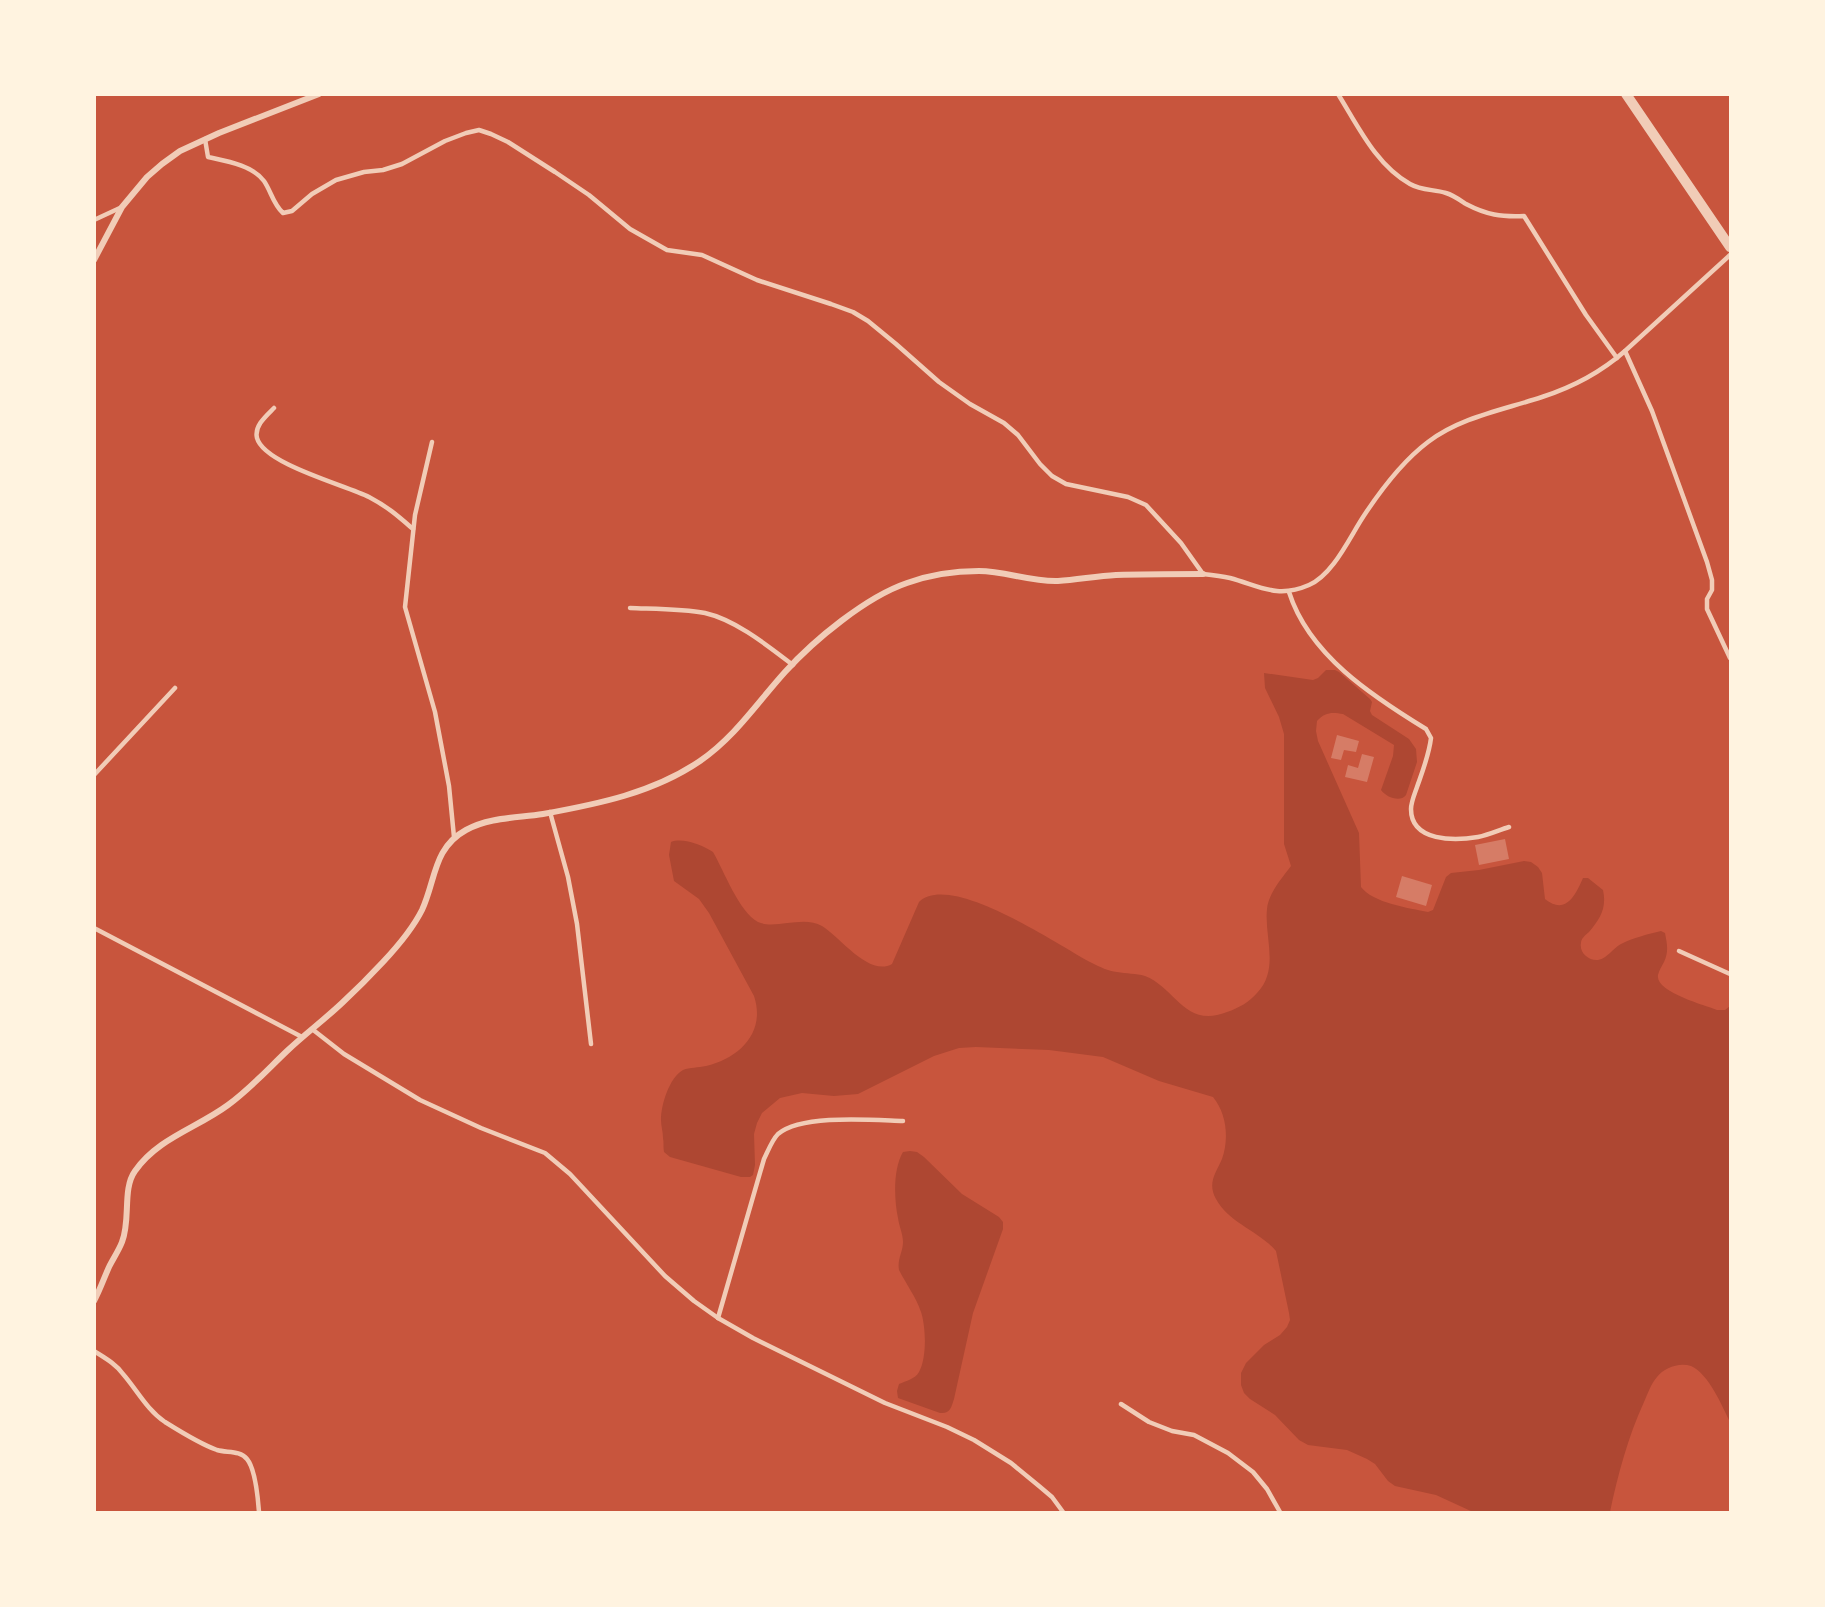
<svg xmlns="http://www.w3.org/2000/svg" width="1825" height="1607" font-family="Literata,serif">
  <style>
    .green { fill: #ae4732 }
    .building { fill: #d67c66 }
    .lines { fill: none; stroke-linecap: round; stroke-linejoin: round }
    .service { stroke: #f1ccb7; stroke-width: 4.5 }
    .minor { stroke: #f1ccb7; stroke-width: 6 }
    .tertiary { stroke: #f1ccb7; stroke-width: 10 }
  </style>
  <rect width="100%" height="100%" fill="#c8553d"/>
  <g class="green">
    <path d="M1326,670H1335L1339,672L1370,699L1372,702L1370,711L1372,715L1409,739L1416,749L1417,762L1406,795C1400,803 1386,797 1381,790L1393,756L1394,745L1343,714C1332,712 1325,712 1317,721L1316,731L1318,741L1359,833L1361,887C1373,903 1409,908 1428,912L1433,910L1446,877L1451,873L1479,870L1524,861L1531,862L1538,867L1542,873L1545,899C1566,916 1576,894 1583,878H1588L1603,890C1607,908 1600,919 1589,932C1585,935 1581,939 1581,943C1579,953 1589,961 1598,960C1608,958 1613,948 1621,944C1633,938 1648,934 1661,931L1665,933C1667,944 1669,951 1664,962C1662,966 1659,970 1658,975C1655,992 1705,1005 1717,1010H1725L1730,1006V1422C1722,1406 1709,1374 1691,1366C1679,1362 1664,1368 1657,1377C1651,1384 1648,1393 1644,1402C1628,1437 1618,1474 1610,1512H1473L1436,1495L1395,1486L1388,1481L1375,1464L1367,1459L1347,1450L1308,1445L1299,1440L1275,1415L1250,1399L1244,1393L1241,1385V1373L1246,1363L1264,1345L1280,1335L1287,1327L1290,1320L1289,1313L1276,1251C1259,1231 1229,1223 1216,1199C1207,1183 1216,1173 1222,1159C1229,1139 1227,1114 1213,1097L1159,1081L1103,1057L1049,1050L976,1047L959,1048L934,1056L858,1094L834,1096L802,1093L780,1098L762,1113L757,1123L754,1134L755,1165L753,1175L750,1177H741L670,1157L664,1152C663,1147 664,1143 663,1138C663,1132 661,1126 661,1120C661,1105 669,1078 683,1070C690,1067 698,1068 706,1066C740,1058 766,1032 754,996L709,913L699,899L674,881L669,855L671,842C682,837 703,845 713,852C724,871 739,912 758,922C775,930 803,915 822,926C840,937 869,977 892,964L919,902C951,871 1059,946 1092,963C1100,967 1108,971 1117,972C1126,974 1136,973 1145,976C1176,988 1185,1029 1227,1012C1239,1008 1249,1002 1257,993C1280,969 1264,937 1267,909C1268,894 1282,878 1291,866L1284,844V734L1279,717L1265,688L1264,673L1313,680L1318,678Z"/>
    <path d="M910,1151L917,1152L924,1157L962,1194L999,1217L1003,1222V1229L973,1313L954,1399C951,1408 950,1414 940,1413L898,1398L897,1391L899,1384C906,1381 915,1379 919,1372C927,1358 926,1327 921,1312C916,1297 906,1284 899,1270C897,1259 903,1252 903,1242C903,1234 899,1226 898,1218C894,1199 893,1169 903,1152Z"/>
  </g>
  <g class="building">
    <polygon points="1337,735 1359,741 1356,752 1344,750 1341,760 1331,758"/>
    <polygon points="1362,754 1374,757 1367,782 1345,777 1348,765 1358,768"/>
    <polygon points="1505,839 1509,859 1479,865 1475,845"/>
    <polygon points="1402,876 1432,885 1426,906 1396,897"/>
  </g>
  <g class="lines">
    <g class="service">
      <path d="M1338,94C1358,126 1376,165 1410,184C1422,191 1434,189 1446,193C1453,195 1460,200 1466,204C1487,215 1501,217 1524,216L1586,315L1617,358"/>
      <path d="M205,139L208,157C226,161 252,165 264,181C271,191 273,204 283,213L292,211L312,194L336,180L364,172L383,170L402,164L445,141L466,133L479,130L491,134L508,142L555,172L589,195L630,229L667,250L702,255L757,280L831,304L853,312L868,321L896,344L939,382L970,404L1004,423L1018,435L1040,464L1052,476L1066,484L1128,497L1146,505L1181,543L1203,574C1212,575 1221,576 1230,578C1260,586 1277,599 1309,585C1334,574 1350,536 1365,514C1381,490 1404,460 1428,442C1461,417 1503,410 1542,397C1573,387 1600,373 1625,351L1730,255"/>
      <polyline points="94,220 122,207"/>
      <polyline points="1625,351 1652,411 1707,562 1712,580 1712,590 1707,599 1707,609 1730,658"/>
      <path d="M274,408C266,416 254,426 257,438C264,464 345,485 369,497C388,507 398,516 413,529"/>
      <polyline points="432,442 415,515 405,607 435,712 449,786 454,837"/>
      <path d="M1289,592C1309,655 1372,696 1426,729L1431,738C1429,755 1423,770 1417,787C1415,793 1411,802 1411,809C1411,842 1455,841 1478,837C1489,835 1499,830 1509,827"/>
      <path d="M630,608C653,609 683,609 705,613C736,620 768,646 793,665"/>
      <polyline points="94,775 175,688"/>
      <polyline points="550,812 568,877 577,924 591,1044"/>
      <polyline points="94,928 302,1037"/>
      <polyline points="1679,951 1730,974"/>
      <polyline points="312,1029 344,1054 420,1100 481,1128 545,1153 570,1174 665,1276 694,1301 718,1318 753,1338 885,1403 947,1427 974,1440 1011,1463 1039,1486 1052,1497 1063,1512"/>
      <path d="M718,1318L764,1159C768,1151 772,1140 778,1134C802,1114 872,1120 903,1121"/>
      <path d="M94,1351C105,1358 116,1364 123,1374C137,1390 147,1410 165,1422C181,1432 200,1444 217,1450C227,1453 240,1450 247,1459C256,1470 258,1499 259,1512"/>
      <polyline points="1121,1404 1149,1422 1172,1431 1194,1435 1228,1453 1253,1472 1267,1489 1280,1512"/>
    </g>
    <g class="minor">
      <polyline points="94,260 122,207 147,177 162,164 180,151 219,133 319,94"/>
      <path d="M94,1301C100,1290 104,1278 109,1267C113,1259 119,1250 122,1242C131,1220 122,1189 135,1171C158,1138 197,1128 228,1105C250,1089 268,1069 287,1051C305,1034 324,1020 342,1003C356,990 370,976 383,962C398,946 412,930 422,910C436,880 433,848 466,830C489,817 518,818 543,814C598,804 653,793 700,761C735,737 757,703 785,672C814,640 866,597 907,583C929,575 956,571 979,571C1005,571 1031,582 1058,581C1077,580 1096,576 1116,575C1145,574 1174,574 1203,574"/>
    </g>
    <polyline class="tertiary" points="1626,94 1730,247"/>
  </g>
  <rect width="1825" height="1607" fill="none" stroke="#fff3e0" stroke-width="192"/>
</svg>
